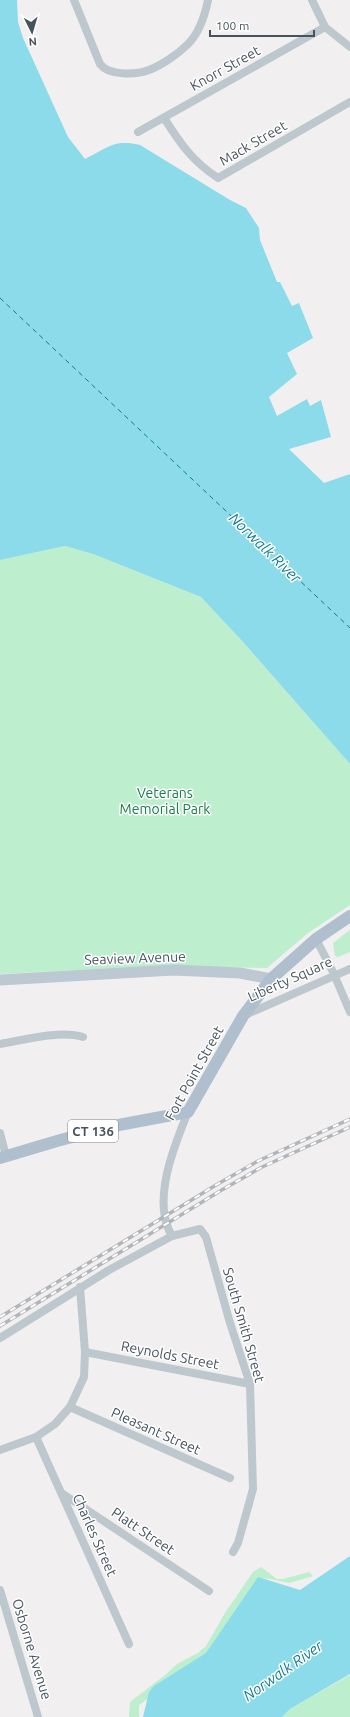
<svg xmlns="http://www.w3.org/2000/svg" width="350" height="1717" font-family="Ubuntu,sans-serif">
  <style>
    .green { fill: #bdeece }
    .water { fill: #8bdbeb }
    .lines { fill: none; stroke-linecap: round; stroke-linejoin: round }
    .ferry { stroke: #0e7c91; stroke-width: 1; stroke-dasharray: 5 4; stroke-linecap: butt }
    .street { stroke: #bdc7ce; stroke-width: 8 }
    .secondary { stroke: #bcc8d2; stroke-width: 11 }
    .primary { stroke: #afbfcd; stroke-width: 12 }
    .rail-casing { stroke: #b1b4b9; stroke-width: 3.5 }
    .rail { stroke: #fff; stroke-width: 2; stroke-dasharray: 6; stroke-linecap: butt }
    .labels { text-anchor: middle; stroke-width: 3; stroke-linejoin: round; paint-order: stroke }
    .shield { fill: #fff; stroke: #7e878d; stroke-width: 1 }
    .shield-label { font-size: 13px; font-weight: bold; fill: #47535c }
    .street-label { font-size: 14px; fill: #47535c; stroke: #fff }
    .park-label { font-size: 14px; fill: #187d46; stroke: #fff }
    .water-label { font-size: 15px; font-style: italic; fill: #0e7c91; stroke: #fff }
  </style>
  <rect width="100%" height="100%" fill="#f1efef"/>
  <g class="green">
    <polygon points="65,546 93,554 201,597 244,643 350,764 350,905 308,933 267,968 153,966 0,974 0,560"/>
    <polygon points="350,930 350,952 338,957 335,956 333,943"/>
    <polygon points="261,1567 277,1579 283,1579 309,1572 313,1576 289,1583 270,1579 261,1578 213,1653 139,1705 139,1717 129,1717 130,1702 165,1675 177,1664 198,1653 206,1646 225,1613 253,1572"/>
    <polygon points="350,1675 350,1717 282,1717 290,1709"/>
  </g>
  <g class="water">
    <path d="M0,0H17L18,22L23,38L68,137L85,159C108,148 113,139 140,145L230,200L246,208L259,228L260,240L277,282H280L292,306L299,303L313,338L287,353L297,374L269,397L277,416L307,399L310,406L321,400L331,437L289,449L324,483L350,474V764L244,643L201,597L93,554L65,546L0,560Z"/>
    <polygon points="350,1556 350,1674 290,1709 282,1717 143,1717 149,1692 154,1686 206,1653 258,1577 300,1590"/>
  </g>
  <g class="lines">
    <polyline class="ferry" points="0,298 350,628"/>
    <g class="street">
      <path d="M74,0L100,64C109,76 136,75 149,70C162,65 178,54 188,44C199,33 205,15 208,0"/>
      <polyline points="312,0 325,27 350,47"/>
      <path d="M164,118C180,143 192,161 218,178L350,102"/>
      <polyline points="138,132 325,27"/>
      <polyline points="316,939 333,972 350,1012"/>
      <polyline points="245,1015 350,969"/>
      <path d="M0,1044C24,1040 60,1030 83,1037"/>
      <polyline points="0,1133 6,1156"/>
      <path d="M172,1236C151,1202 174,1146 188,1112"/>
      <polyline points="0,1338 109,1270 172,1236 200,1229 206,1237 230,1323 250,1384 253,1489 238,1543 233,1552"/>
      <polyline points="85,1352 250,1384"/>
      <polyline points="70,1407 230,1478"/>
      <polyline points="36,1437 129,1644"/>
      <polyline points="0,1450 36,1437 55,1424 70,1407 84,1377 85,1352 80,1287"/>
      <polyline points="63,1494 209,1591"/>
      <polyline points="0,1590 38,1717"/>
    </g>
    <polyline class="secondary" points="0,980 173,970 240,973 271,979"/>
    <polyline class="primary" points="0,1158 57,1141 108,1127 188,1112 243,1016 271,979 316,939 350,916"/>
    <g class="rail-casing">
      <g id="rail">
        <polyline points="0,1317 216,1185 258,1161 350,1119"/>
        <polyline points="0,1326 220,1191 262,1167 350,1127"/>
      </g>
    </g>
    <use href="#rail" class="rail"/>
  </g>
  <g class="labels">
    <rect class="shield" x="68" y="1120" width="50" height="22" rx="3"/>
    <g class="shield-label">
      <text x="93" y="1136">CT 136</text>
    </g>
    <g class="street-label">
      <text transform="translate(225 68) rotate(-29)" y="5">Knorr Street</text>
      <text transform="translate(253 143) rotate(-30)" y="5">Mack Street</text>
      <text transform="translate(135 958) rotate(-2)" y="5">Seaview Avenue</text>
      <text transform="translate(290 979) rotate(-24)" y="5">Liberty Square</text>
      <text transform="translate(194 1073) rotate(-61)" y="5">Fort Point Street</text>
      <text transform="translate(244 1325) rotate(74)" y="5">South Smith Street</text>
      <text transform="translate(170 1355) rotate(11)" y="5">Reynolds Street</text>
      <text transform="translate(156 1431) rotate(24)" y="5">Pleasant Street</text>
      <text transform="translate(143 1531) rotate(34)" y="5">Platt Street</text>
      <text transform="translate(95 1535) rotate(66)" y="5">Charles Street</text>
      <text transform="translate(32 1649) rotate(73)" y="5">Osborne Avenue</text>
    </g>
    <g class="park-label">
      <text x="165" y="798">Veterans<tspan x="165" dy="16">Memorial Park</tspan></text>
    </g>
    <g class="water-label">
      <text transform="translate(265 548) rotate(44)" y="5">Norwalk River</text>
      <text transform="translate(283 1671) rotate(-35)" y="5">Norwalk River</text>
    </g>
  </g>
  <g transform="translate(32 32) rotate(175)" stroke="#ffffff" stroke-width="3" paint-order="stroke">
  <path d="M0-3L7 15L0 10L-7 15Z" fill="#47535c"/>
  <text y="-6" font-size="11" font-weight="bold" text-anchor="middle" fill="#47535c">N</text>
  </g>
  <path d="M210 30v6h104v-6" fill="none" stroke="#47535c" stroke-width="2"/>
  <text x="216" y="30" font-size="12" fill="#47535c" stroke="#ffffff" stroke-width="3" paint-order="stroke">100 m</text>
</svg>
